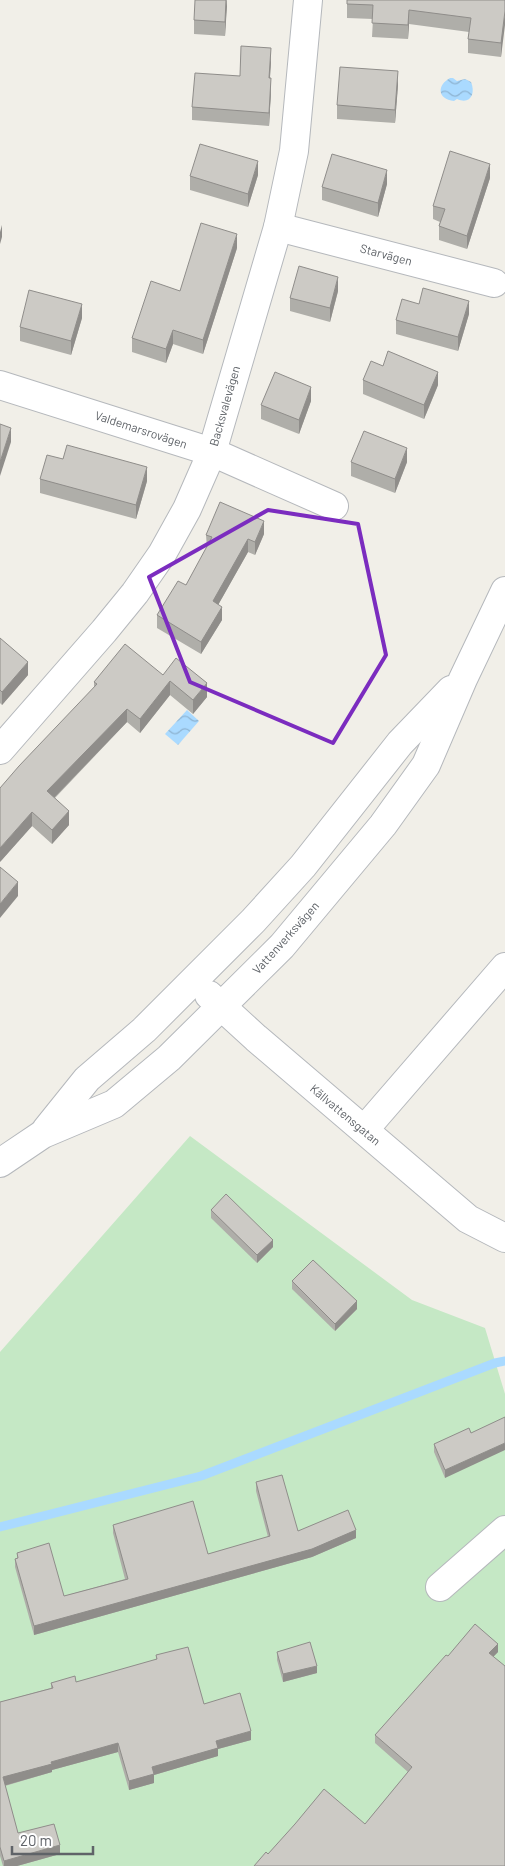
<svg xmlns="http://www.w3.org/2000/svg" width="505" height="1866" font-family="Barlow,sans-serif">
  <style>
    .green { fill: #c5e8c5 }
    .water { fill: url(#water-waves) }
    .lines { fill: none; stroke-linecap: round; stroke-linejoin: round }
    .stream { stroke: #aadaff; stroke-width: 9 }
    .minor-casing { stroke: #b5b8bc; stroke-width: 30 }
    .minor { stroke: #fff; stroke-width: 28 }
    .wall { fill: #afaea9 }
    .shaded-wall { fill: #8f8d8a }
    .building { fill: #cccac5; stroke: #8f8d8a }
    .marked { fill: none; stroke: #7b2cbf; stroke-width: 4; stroke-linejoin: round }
    .labels { text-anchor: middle; stroke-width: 4.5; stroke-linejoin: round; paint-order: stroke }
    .street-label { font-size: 12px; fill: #5f6368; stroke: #fff }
  </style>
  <defs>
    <pattern id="water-waves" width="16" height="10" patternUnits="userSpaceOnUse" patternTransform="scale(1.25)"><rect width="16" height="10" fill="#aadaff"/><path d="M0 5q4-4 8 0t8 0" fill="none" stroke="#8eb4d2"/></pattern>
  </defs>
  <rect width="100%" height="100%" fill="#f1efe8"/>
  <polygon class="green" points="190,1136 412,1300 485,1328 505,1394 505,1866 0,1866 0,1352"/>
  <g class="water">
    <path d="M450,78H453L457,81L465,79L471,82C476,94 470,105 457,99L454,101C437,99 437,85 450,78Z"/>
    <polygon points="187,710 199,721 178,745 165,734"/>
  </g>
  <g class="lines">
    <polyline class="stream" points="0,1527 201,1476 495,1363 505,1361"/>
    <g class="minor-casing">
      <g id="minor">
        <polyline points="278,227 494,283"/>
        <polyline points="0,385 212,452 334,506"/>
        <polyline points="0,750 104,631 135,593 162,554 187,509 212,452 278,227 294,151 308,0"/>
        <polyline points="209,995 256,1038 468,1219 505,1238"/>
        <polyline points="46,1130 87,1079 144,1030 253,921 303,866 400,743 451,690"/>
        <polyline points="364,1130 505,967"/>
        <polyline points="0,1163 43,1134 114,1104 169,1058 282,946 383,825 426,765 463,679 505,591"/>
        <polyline points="440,1587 505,1530"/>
      </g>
    </g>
    <use href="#minor" class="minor"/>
  </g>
  <g class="wall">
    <polygon points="227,0 225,36 194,34 194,20"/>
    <polygon points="347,0 505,0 501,57 468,53 468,39 469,32 409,24 408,39 372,37 373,19 347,18"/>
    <polygon points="271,61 270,78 271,91 269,126 192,120 192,107 240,76"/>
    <polygon points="398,85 395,123 337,119 337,105"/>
    <polygon points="258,175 248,207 190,190 190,176"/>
    <polygon points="490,178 467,249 439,240 439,226 440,222 433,219 433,206"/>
    <polygon points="387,184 378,217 322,200 322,187"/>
    <polygon points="237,248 203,354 173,344 166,363 132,352 132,338 180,291"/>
    <polygon points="338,291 330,322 290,311 290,298"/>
    <polygon points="419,304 469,314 458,351 396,334 396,320"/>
    <polygon points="82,318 71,355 20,341 20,327"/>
    <polygon points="383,366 438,385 424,419 363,394 363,380"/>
    <polygon points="311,401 299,434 261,419 261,405"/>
    <polygon points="351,462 407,462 395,493 351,476"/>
    <polygon points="40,479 147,481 136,519 40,493"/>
    <polygon points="264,534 255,555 248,552 218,605 222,620 201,654 157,628 157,615 186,585 207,548 206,535"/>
    <polygon points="0,638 28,675 2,705 0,703"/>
    <polygon points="163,675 207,697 193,714 170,695 140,733 127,722 55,798 69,825 52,844 32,826 0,862 94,687 94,682"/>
    <polygon points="211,1210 273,1247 257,1263 211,1218"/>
    <polygon points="292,1281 357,1309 335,1331 292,1289"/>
    <polygon points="471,1433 445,1478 434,1452 434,1444"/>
    <polygon points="256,1482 298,1531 356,1538 312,1557 34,1635 15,1567 15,1559 17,1558 17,1553 64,1596 125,1579 113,1533 113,1525 208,1554 268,1537 256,1491"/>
    <polygon points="277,1652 317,1673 283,1682 277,1660"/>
    <polygon points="498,1652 493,1657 505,1866 268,1854 365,1824 408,1772 375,1743 375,1735 448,1656"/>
    <polygon points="156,1655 204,1704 251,1740 218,1749 218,1756 154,1775 154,1783 129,1790 118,1752 52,1770 52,1772 5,1786 18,1833 60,1854 17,1866 3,1866 0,1856 0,1702 51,1688 51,1683 76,1682 156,1660"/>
  </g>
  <g class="shaded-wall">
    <polygon points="226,0 227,6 225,36 225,22"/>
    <polygon points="409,10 409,24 408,39 408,25"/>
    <polygon points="505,11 505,25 501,57 501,43"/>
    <polygon points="271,48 271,61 269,91 269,78"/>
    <polygon points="398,71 398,85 395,123 395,110"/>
    <polygon points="271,78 271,91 269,126 269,113"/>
    <polygon points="258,161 258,175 248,207 248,194"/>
    <polygon points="490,164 490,178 467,249 467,236"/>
    <polygon points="387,170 387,184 378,217 378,203"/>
    <polygon points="2,225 2,237 0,244 0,232"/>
    <polygon points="237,234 237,248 203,354 203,340"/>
    <polygon points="338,277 338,291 330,322 330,308"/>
    <polygon points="469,301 469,314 458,351 458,337"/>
    <polygon points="82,304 82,318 71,355 71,341"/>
    <polygon points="173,330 173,344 166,363 166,349"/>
    <polygon points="438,372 438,385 424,419 424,405"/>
    <polygon points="311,387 311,401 299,434 299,420"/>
    <polygon points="11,428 11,442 0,476 0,462"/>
    <polygon points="407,448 407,462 395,493 395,479"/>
    <polygon points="147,467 147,481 136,519 136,505"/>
    <polygon points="264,521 264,534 255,555 255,542"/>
    <polygon points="248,539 248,552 213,614 213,601"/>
    <polygon points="222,607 222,620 201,654 201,642"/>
    <polygon points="28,662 28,675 2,705 2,692"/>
    <polygon points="170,681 170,695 140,733 140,719"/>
    <polygon points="207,683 207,697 193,714 193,700"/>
    <polygon points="127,709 127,722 47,805 47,791"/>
    <polygon points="69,811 69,825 52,844 52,830"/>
    <polygon points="32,812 32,826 0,862 0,848"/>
    <polygon points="18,882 18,896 0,918 0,904"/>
    <polygon points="273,1240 273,1247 257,1263 257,1255"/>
    <polygon points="357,1301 357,1309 335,1331 335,1324"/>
    <polygon points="505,1443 505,1450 445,1478 445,1470"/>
    <polygon points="356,1530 356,1538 312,1557 34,1635 34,1626"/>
    <polygon points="498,1644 498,1652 489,1661 489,1653"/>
    <polygon points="317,1666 317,1673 283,1682 283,1674"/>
    <polygon points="251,1731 251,1740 218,1749 218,1756 154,1775 154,1783 129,1790 129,1781 152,1767 216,1741"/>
    <polygon points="118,1743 118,1752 52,1770 52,1772 3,1786 3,1777 51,1762"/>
    <polygon points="60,1845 60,1854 17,1866 4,1866 4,1861"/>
  </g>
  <g class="building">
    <polygon points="195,0 226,0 225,22 194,20"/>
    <polygon points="347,0 505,0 505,11 501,43 468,39 471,18 409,10 408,25 372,23 373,5 347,4"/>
    <polygon points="241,46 271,48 269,78 271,78 269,113 192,107 195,73 240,76"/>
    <polygon points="340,67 398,71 395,110 337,105"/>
    <polygon points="200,144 258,161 248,194 190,176"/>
    <polygon points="450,151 490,164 467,236 439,226 445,209 433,206"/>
    <polygon points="332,154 387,170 378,203 322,187"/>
    <polygon points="201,223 237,234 203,340 173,330 166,349 132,338 151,281 180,291"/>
    <polygon points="299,266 338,277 330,308 290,298"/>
    <polygon points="423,288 469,301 458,337 396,320 402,299 419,304"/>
    <polygon points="29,290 82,304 71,341 20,327"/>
    <polygon points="388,351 438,372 424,405 363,380 371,361 383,366"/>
    <polygon points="275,372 311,387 299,420 261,405"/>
    <polygon points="0,424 11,428 0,462"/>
    <polygon points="364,431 407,448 395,479 351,462"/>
    <polygon points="67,445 147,467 136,505 40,479 47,455 63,459"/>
    <polygon points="220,502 264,521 255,542 248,539 213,601 222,607 201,642 157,615 178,581 186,585 212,537 206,535"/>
    <polygon points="0,638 28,662 2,692 0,690"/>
    <polygon points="125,644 163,675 176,658 207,683 193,700 170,681 140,719 127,709 47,791 69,811 52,830 32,812 0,848 0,788 19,766 97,684 94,682"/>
    <polygon points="0,867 18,882 0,904"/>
    <polygon points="226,1194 273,1240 257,1255 211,1210"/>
    <polygon points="313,1260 357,1301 335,1324 292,1281"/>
    <polygon points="505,1417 505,1443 445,1470 434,1444 469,1428 471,1433"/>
    <polygon points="282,1475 298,1531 348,1510 356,1530 312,1549 34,1626 15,1559 18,1558 17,1553 49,1543 64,1596 128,1579 113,1525 193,1501 208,1554 270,1536 256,1482"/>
    <polygon points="475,1624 498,1644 489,1653 505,1666 505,1866 254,1866 266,1852 268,1854 295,1824 324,1789 365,1824 412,1767 375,1735 446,1655 448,1656"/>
    <polygon points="310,1642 317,1666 283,1674 277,1652"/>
    <polygon points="188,1647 204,1704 240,1693 251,1731 216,1741 218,1748 152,1767 154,1774 129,1781 118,1743 51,1762 52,1764 3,1777 18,1833 54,1824 60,1845 4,1861 0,1847 0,1702 53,1688 51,1683 75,1676 76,1682 157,1659 156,1655"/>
  </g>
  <path class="marked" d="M268,510L358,524L386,655L333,743L190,682L149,577Z"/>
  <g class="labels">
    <g class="street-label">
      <text transform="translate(386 255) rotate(15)" y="4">Starvägen</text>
      <text transform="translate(225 406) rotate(-74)" y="4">Backsvalevägen</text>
      <text transform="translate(141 430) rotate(18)" y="4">Valdemarsrovägen</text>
      <text transform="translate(286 938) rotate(-48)" y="4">Vattenverksvägen</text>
      <text transform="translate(345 1115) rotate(40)" y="4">Källvattensgatan</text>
    </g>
  </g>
  <path d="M12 1846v8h81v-8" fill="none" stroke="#5f6368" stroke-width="2.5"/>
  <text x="20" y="1846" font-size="15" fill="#5f6368" stroke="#ffffff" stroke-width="4" paint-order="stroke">20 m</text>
</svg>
